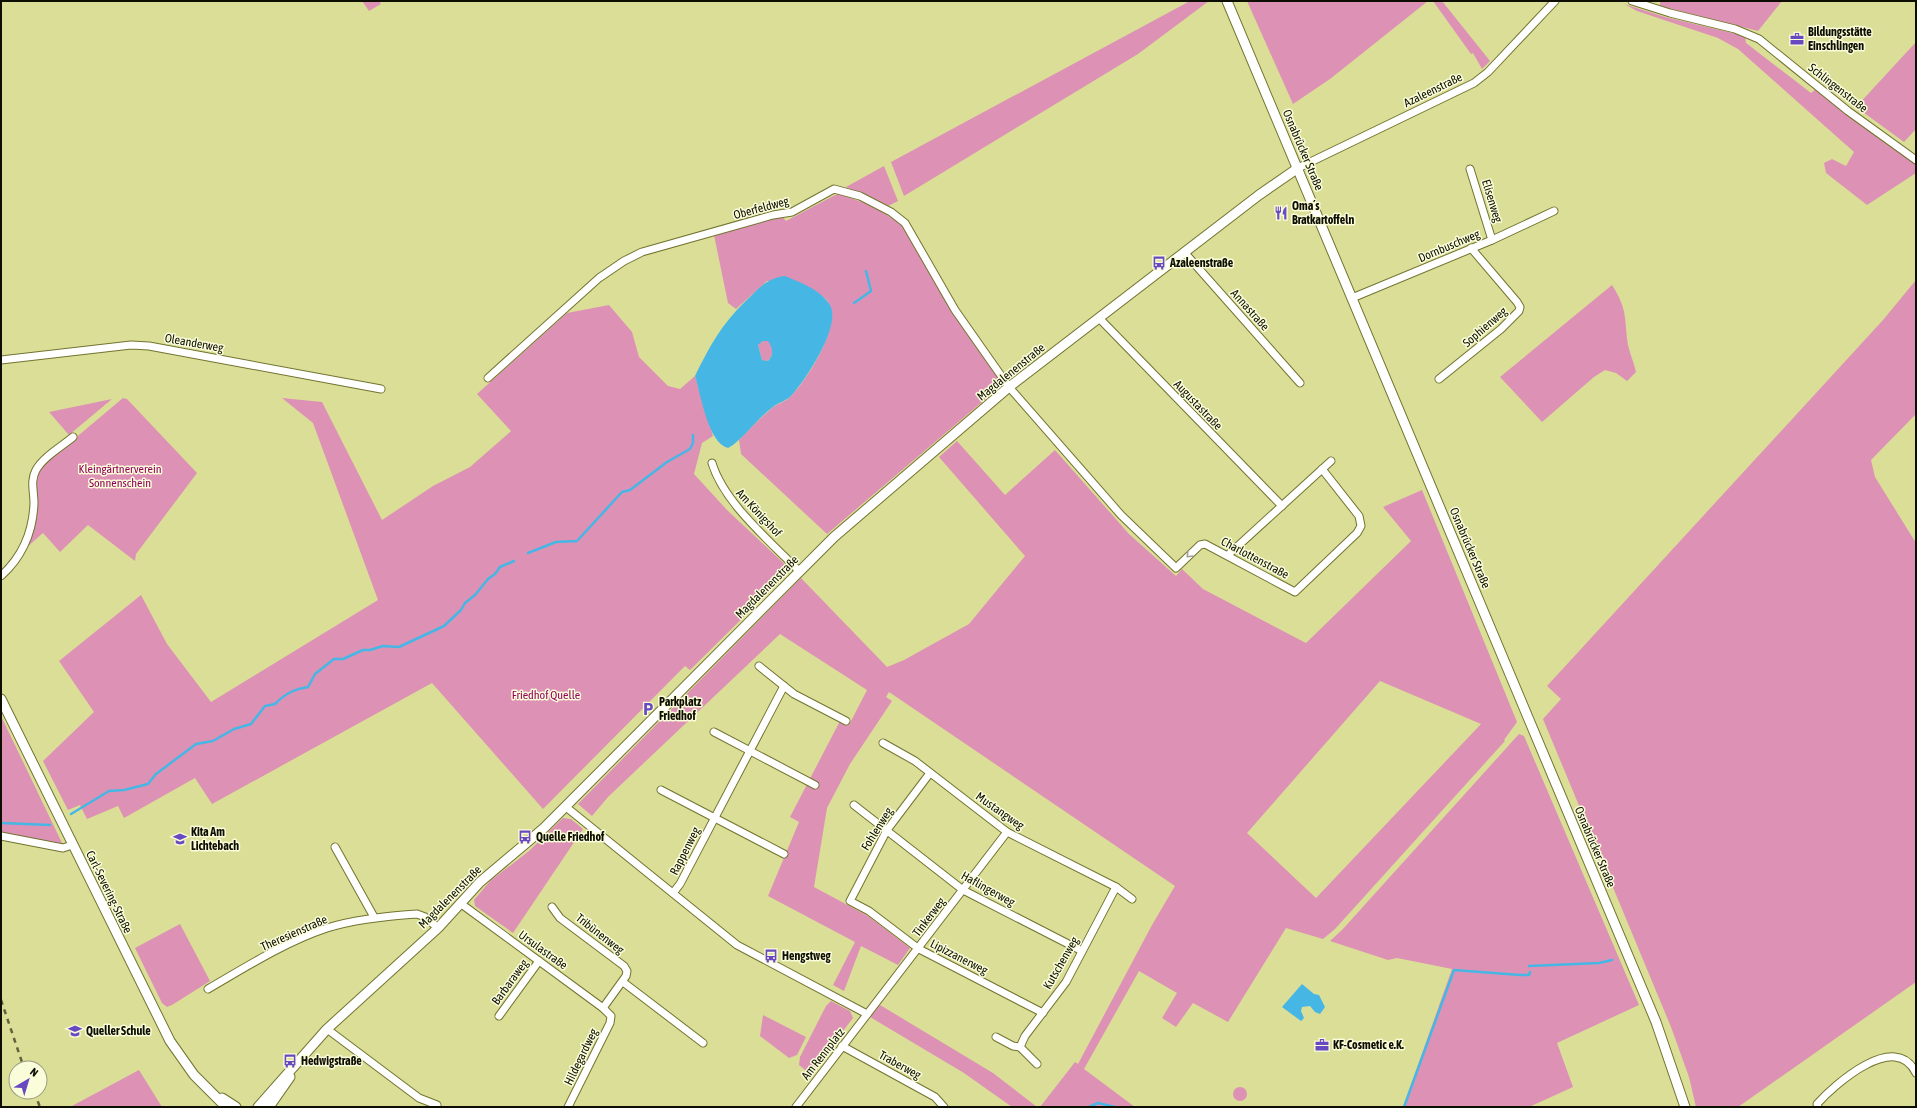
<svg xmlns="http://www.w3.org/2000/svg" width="1917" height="1108" font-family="'Asap Condensed',sans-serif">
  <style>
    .green { fill: #dd92b5; fill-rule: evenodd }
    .water { fill: #46b6e5; fill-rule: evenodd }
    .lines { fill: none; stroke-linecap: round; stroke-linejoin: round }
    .stream { stroke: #46b6e5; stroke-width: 2.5 }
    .street-casing { stroke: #72742f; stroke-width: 9 }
    .secondary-casing { stroke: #72742f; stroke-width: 11 }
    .street { stroke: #fff; stroke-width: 7 }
    .secondary { stroke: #fff; stroke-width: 9 }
    .rail { stroke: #61623d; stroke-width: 2.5; stroke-dasharray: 5 5; stroke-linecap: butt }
    .oneway { stroke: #9f9f99 }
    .labels { text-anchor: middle; stroke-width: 3; stroke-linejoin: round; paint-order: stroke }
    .poi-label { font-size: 12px; font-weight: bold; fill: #0e0e00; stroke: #fafdda; text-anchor: start }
    .street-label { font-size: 12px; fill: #0e0e00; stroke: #fafdda }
    .park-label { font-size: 12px; fill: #91005d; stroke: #fafdda }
  </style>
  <rect width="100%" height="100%" fill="#dbde97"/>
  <g class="green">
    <polygon points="362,1 379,1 381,4 369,11"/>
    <polygon points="1190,1 1209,1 1138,54 904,196 891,162"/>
    <polygon points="1247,1 1428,1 1330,79 1293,104"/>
    <polygon points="1433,1 1442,1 1490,61 1482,69 1473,53 1471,54"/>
    <polygon points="1660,1 1782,1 1758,31 1660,6"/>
    <polygon points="1624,4 1665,17 1745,36 1746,43 1811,93 1816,89 1855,120 1916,164 1916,173 1867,205 1826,173 1824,163 1832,159 1846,166 1854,152 1738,49 1718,38 1637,11"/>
    <polygon points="1916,42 1916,129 1904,142 1856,107"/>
    <polygon points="884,166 898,201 888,206 846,187"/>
    <path d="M837,194C862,200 883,211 903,226L1002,380V385L827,534L741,454L739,440C750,429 760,418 772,408C777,404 785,402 790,397C806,382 851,314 822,296C814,291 779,284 767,281L736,309L728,303L714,235L781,215L786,221Z"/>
    <polygon points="1916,280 1916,414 1871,460 1875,477 1916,543 1916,982 1738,1107 1696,1107 1689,1077 1671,1027 1543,719 1561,699 1547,686 1883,320"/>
    <path d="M1612,285C1628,310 1624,318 1628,345C1630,354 1634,363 1636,372L1627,381L1616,373L1605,370L1594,377L1542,422L1500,377Z"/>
    <polygon points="609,305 632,332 639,357 668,386 680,389 695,376 713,436 702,443 694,474 727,510 791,570 690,670 685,666 543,809 432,683 212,804 195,778 124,818 118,806 87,819 80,805 68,810 43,761 94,712 59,661 141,595 167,644 211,702 378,600 313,423 282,398 322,402 382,520 433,486 470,467 511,431 477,394 567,313"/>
    <path d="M763,341H769C773,348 774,354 768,361L762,360L758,345Z"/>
    <polygon points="123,398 127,399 197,473 136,554 135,561 88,525 60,552 43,533 26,548 37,475 42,466"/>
    <polygon points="112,399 69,435 49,412"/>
    <path d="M957,441L1005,495L1055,450L1129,534L1176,576L1182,569L1203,589L1306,643L1411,541L1383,507L1422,490L1517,722L1504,740L1505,741L1335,929L1323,939L1286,928L1228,1022L1193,1003L1176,1027L1162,1018L1177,993L1139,971L1084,1069L1135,1107H1040L1075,1062L1078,1064L1152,925L1175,886L889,692L886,697L892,701L850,764L827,808L814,887L868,916L910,948L898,965L861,946L844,991L833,985L855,942L768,896L799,822L790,817L840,721L849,725L867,690L780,634L608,797L592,816L578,804L801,578L887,667L904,660L969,624L1025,556L939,457ZM1380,681L1481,724L1316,898L1247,833Z"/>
    <polygon points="1,716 63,845 1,833"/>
    <polygon points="1519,734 1524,736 1639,1005 1557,1043 1573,1087 1529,1107 1403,1107 1452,969 1397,958 1388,960 1330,941 1342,930"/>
    <polygon points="563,818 571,819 583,829 513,933 475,906 474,900 490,881 529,851"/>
    <polygon points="180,924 210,981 172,1005 167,1007 162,1003 135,948"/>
    <polygon points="831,1001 850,1011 853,1018 810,1074 799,1065 800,1057 826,1006"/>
    <polygon points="880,1005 993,1073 1037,1107 1012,1107 964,1073 870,1017"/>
    <polygon points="763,1015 806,1037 797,1055 789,1058 760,1036"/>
    <polygon points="139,1070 162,1107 70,1107"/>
    <circle cx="1240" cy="1094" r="7"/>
  </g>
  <g class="water">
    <path d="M785,276C801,283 820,289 830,305C842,326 805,381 791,396C786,401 778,403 773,407C758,418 747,434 733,445L728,448C708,443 701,395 695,376C712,342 723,322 751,296C762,285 769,278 785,276ZM763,341H768C773,348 774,355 768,361L762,360L758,345Z"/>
    <polygon points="1302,984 1314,994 1319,995 1325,1007 1320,1014 1315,1012 1310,1006 1302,1007 1301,1011 1304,1018 1301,1021 1282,1007"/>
  </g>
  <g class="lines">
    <g class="stream">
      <polyline points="854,303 871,291 866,271"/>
      <polyline points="528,553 556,542 577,541 622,492 630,490 667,462 690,449 693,443 693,435"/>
      <path d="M71,814L109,791L124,790L148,784L156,774L196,744L213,741L234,729L251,724L265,706L275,704C285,694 294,689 308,687L315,674L334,659H343L363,650H370L383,646L399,647L444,626L461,610L465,603L475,595L488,579L495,574L500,567L514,561"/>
      <polyline points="1,823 50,825"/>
      <polyline points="1529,966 1599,963 1612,960"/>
      <polyline points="1089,1107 1098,1103 1115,1107"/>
      <polyline points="1404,1107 1454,970 1520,975 1529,975 1530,972"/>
    </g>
    <g class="street-casing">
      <g id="street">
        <polyline points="1632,1 1670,13 1735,29 1759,39 1848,111 1916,160"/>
        <polyline points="1298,168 1474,83 1488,72 1555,1"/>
        <polyline points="1470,169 1492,240"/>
        <polyline points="1184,252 1300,383"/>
        <polyline points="1352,298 1492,240 1554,211"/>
        <polyline points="1099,318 1282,506"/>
        <polyline points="1,360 131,345 149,346 381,389"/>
        <polyline points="488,378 599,278 624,261 642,252 773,215 792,212 834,189 860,196 891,212 905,223 955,310 1009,387 1121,515 1176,568 1200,545 1205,544 1295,592 1357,533 1361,526 1359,516 1322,469"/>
        <polyline points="1439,379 1501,329 1519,311 1520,307 1517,302 1471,248"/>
        <path d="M712,463C724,503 770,541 799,571"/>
        <polyline points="1228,555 1331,461"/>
        <path d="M1,576C22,557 33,531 34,503C34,491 30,481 36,470C43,457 61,447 73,437"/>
        <polyline points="759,666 794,694 846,721"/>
        <polyline points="714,732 815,785"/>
        <polyline points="883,743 915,761 1007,832 1116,887 1132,899"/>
        <polyline points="930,773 887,830 850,901 869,911 919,949 1043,1013"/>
        <polyline points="661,790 784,854"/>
        <polyline points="854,805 963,890 1082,951"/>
        <polyline points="566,807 737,945 867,1014"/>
        <polyline points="1,836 63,848 72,845"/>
        <polyline points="335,847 374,917"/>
        <polyline points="673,893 680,884 784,686"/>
        <polyline points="460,903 603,1008 611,1016 610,1023 568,1107"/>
        <polyline points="552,907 560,918 624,966 627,971 626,976 603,1008"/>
        <polyline points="623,982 703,1043"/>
        <path d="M208,989C246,967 285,942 327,928C356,919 386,916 417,914L425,917L438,928"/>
        <polyline points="499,1016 539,961"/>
        <polyline points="327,1029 419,1098 437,1105"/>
        <polyline points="996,1037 1013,1046 1020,1047"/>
        <polyline points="842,1046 935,1097 944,1107"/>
        <polyline points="1037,1064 1020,1047 1025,1036 1066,982 1116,887"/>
        <polyline points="796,1107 1007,832"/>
        <path d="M1818,1107L1817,1104C1835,1084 1896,1030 1916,1073"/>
      </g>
    </g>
    <g class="secondary-casing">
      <g id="secondary">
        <polyline points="1227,1 1656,1022 1685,1107"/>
        <polyline points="1,699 170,1041 194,1075 226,1107"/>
        <polyline points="222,1098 236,1107"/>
        <polyline points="258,1107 327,1029 438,928 480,882 544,828 834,537 1009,387 1259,195 1298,168"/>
        <polyline points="269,1107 290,1077"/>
      </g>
    </g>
    <use href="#street" class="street"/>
    <use href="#secondary" class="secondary"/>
    <g class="rail">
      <polyline points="1,1000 24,1068"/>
      <polyline points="34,1092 40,1107"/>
    </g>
  </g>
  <defs><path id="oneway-chevron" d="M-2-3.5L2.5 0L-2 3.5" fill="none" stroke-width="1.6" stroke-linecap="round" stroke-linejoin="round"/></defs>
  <use class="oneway" href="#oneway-chevron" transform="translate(1189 555) rotate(134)"/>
  <defs>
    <g id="office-bare" transform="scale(1.08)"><path d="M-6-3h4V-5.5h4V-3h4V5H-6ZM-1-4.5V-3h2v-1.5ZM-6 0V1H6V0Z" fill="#6849c2" stroke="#fafdda" stroke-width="2.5" paint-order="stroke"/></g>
    <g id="restaurant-bare" transform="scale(1.08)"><path d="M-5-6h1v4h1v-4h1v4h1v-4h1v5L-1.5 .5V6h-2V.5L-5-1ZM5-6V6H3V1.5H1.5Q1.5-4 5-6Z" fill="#6849c2" stroke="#fafdda" stroke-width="2.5" paint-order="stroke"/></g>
    <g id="bus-bare" transform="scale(1.08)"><path d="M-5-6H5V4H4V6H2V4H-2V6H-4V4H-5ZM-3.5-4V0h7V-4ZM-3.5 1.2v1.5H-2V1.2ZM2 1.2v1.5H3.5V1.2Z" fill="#6849c2" stroke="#fafdda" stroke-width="2.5" paint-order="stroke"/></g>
    <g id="parking-bare" transform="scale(1.08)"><path d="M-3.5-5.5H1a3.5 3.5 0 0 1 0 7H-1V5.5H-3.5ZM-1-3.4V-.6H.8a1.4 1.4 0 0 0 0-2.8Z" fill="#6849c2" stroke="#fafdda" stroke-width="2.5" paint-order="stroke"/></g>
    <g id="school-bare" transform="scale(1.08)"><path d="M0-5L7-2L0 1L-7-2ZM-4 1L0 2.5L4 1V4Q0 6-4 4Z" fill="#6849c2" stroke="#fafdda" stroke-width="2.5" paint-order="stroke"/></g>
  </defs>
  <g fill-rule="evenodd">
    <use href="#office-bare" x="1797" y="39"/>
    <use href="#restaurant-bare" x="1281" y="213"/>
    <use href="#bus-bare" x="1159" y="263"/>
    <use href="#parking-bare" x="648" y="709"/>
    <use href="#bus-bare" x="525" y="837"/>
    <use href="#school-bare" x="180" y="839"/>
    <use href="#bus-bare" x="771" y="956"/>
    <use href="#school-bare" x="75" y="1031"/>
    <use href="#office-bare" x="1322" y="1045"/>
    <use href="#bus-bare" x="290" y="1061"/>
  </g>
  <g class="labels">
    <g class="poi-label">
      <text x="1808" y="36">Bildungsstätte<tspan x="1808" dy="14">Einschlingen</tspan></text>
      <text x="1292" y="210">Oma´s<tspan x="1292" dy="14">Bratkartoffeln</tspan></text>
      <text x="1170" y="267">Azaleenstraße</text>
      <text x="659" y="706">Parkplatz<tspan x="659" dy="14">Friedhof</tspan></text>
      <text x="191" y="836">Kita Am<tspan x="191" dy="14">Lichtebach</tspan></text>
      <text x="536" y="841">Quelle Friedhof</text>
      <text x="782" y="960">Hengstweg</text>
      <text x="86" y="1035">Queller Schule</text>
      <text x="1333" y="1049">KF-Cosmetic e.K.</text>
      <text x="301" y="1065">Hedwigstraße</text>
    </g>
    <g class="street-label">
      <text transform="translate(1838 88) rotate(38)" y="4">Schlingenstraße</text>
      <text transform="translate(1433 90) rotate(-26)" y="4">Azaleenstraße</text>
      <text transform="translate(1303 150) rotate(67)" y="4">Osnabrücker Straße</text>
      <text transform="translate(1492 201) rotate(73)" y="4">Elisenweg</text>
      <text transform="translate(761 208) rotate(-15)" y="4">Oberfeldweg</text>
      <text transform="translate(1449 246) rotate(-23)" y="4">Dornbuschweg</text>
      <text transform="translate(1250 310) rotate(48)" y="4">Annastraße</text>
      <text transform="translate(1485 327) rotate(-41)" y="4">Sophienweg</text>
      <text transform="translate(194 343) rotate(10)" y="4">Oleanderweg</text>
      <text transform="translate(1011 372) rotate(-39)" y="4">Magdalenenstraße</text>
      <text transform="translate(1198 405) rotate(46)" y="4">Augustastraße</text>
      <text transform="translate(759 513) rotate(47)" y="4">Am Königshof</text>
      <text transform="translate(1470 548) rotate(67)" y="4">Osnabrücker Straße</text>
      <text transform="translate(1255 558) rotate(28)" y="4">Charlottenstraße</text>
      <text transform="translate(767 587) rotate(-45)" y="4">Magdalenenstraße</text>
      <text transform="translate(1000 811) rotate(35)" y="4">Mustangweg</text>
      <text transform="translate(877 829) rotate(-58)" y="4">Fohlenweg</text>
      <text transform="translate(1595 847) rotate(67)" y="4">Osnabrücker Straße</text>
      <text transform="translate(685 851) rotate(-63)" y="4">Rappenweg</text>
      <text transform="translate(988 889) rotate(29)" y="4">Haflingerweg</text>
      <text transform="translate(109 892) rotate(64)" y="4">Carl-Severing-Straße</text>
      <text transform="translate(450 897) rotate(-45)" y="4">Magdalenenstraße</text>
      <text transform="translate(929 917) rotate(-53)" y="4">Tinkerweg</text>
      <text transform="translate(294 933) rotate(-24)" y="4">Theresienstraße</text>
      <text transform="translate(600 934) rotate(38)" y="4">Tribünenweg</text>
      <text transform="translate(543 950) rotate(36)" y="4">Ursulastraße</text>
      <text transform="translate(959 957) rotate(27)" y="4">Lipizzanerweg</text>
      <text transform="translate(1061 963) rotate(-60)" y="4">Kutschenweg</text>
      <text transform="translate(510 982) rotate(-54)" y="4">Barbaraweg</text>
      <text transform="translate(823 1054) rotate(-52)" y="4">Am Rennplatz</text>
      <text transform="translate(581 1057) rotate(-64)" y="4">Hildegardweg</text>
      <text transform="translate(900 1065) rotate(29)" y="4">Traberweg</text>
    </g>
    <g class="park-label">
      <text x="120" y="473">Kleingärtnerverein<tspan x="120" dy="14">Sonnenschein</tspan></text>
      <text x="546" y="699">Friedhof Quelle</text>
    </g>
  </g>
  <rect width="1917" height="1108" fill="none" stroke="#0e0e00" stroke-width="4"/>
  <g transform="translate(28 1080) rotate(38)"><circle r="19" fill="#fafdda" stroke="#9c9d83"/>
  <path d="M0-3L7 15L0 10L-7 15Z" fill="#6849c2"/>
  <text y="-6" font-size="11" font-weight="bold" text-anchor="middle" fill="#0e0e00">N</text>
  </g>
</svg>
